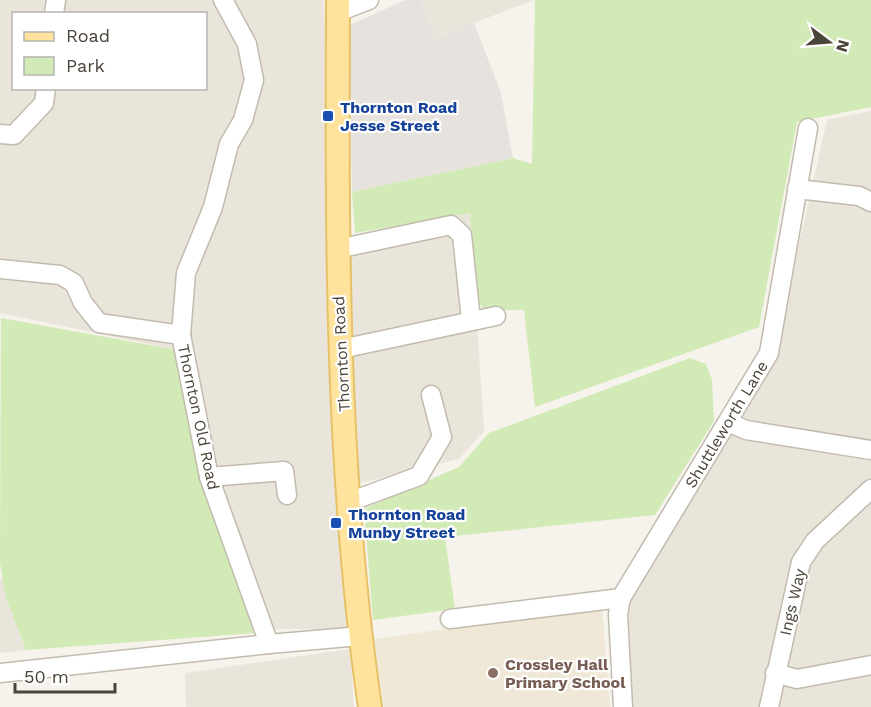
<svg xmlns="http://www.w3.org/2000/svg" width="871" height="707" font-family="'Work Sans',sans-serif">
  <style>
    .residential { fill: #eae5da; fill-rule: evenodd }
    .industrial { fill: #e6e2dd }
    .education { fill: #efe8d6 }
    .green { fill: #d2eab5 }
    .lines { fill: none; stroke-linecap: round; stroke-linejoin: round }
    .minor-casing { stroke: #c2bbae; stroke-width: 21 }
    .major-casing { stroke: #e6c16a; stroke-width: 26 }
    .minor { stroke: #fff; stroke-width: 18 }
    .major { stroke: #ffe39c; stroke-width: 22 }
    .transit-dot { fill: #1a4fb4; stroke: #fff; stroke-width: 2 }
    .education-dot { fill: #8d6e63; stroke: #fff; stroke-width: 2 }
    .labels { text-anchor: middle; stroke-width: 4.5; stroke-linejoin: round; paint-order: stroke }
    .transit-label { font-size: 16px; font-weight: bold; fill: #164399; stroke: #fff; text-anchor: start }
    .street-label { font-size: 16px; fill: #4b4439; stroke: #fff }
    .education-label { font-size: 16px; font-weight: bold; fill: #785e54; stroke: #fff; text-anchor: start }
  </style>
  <rect width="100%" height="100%" fill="#f6f3ec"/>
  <g class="residential">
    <path d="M0,0H324L329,240L470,213L484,431L459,459L339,488L348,629H271L256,633L177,350L0,313ZM14,14H206V88H14Z"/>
    <polygon points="421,0 533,0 436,38"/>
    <polygon points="871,111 871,707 630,707 623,610 776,346 827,120"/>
    <polygon points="0,579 3,579 6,598 26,650 0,653"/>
    <polygon points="350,649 354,707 186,707 185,673"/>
  </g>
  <polygon class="industrial" points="405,0 421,0 436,38 474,23 501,93 513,158 352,192 348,26"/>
  <polygon class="education" points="602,607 610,707 384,707 374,639"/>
  <g class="green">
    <polygon points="535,0 871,0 871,107 797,122 759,327 535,407 524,310 485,310 476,300 470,213 355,233 352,192 513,158 532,164"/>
    <polygon points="1,318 177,350 256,633 26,650 6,598 0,563"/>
    <polygon points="690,358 706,364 712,380 714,421 655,515 445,537 455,609 373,620 364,509 459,467 489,433"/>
  </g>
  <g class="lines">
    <g class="minor-casing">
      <g id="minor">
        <polyline points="223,0 247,44 254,80 243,120 229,144 213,207 186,273 181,335 209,477 269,644 360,636"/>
        <polyline points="338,12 369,0"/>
        <polyline points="54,14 56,0"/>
        <polyline points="0,134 14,135 44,103 46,88"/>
        <polyline points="797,189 859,196 871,202"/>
        <polyline points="337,249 451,225 462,235 471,320"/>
        <polyline points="0,269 60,275 74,283 83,303 99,323 181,335"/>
        <polyline points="341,349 496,316"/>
        <polyline points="728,422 746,430 871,450"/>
        <polyline points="209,477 284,471 287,495"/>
        <polyline points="349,502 419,476 442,437 431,395"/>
        <polyline points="621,598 618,614 623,707"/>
        <polyline points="450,619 621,598 769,353 808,128"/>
        <polyline points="0,673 269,644"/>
        <polyline points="775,673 797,679 871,665"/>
        <polyline points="769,707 801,562 815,541 871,489"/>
      </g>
    </g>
    <g class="major-casing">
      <path id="major" d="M338,0C337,236 336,473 370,707"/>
    </g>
    <use href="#minor" class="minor"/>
    <use href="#major" class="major"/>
  </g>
  <g class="transit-dot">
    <rect x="322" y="110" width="12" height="12" rx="3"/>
    <rect x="330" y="517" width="12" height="12" rx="3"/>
  </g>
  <circle class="education-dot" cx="493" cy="673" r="6"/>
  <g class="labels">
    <g class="transit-label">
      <text x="340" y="113">Thornton Road<tspan x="340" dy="18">Jesse Street</tspan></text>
      <text x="348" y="520">Thornton Road<tspan x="348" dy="18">Munby Street</tspan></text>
    </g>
    <g class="street-label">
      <text transform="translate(341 354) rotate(-93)" y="6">Thornton Road</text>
      <text transform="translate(199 417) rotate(78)" y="6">Thornton Old Road</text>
      <text transform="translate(726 424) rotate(-59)" y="6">Shuttleworth Lane</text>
      <text transform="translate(792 602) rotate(-77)" y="6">Ings Way</text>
    </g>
    <g class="education-label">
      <text x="505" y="670">Crossley Hall<tspan x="505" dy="18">Primary School</tspan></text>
    </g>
  </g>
  <rect x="12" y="12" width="195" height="78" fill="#ffffff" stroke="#b7b4b0" stroke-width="1.5"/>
  <rect x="24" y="32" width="30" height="9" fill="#ffe39c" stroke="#b7b4b0" stroke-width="1.5"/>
  <text x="66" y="42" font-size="18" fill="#4b4439">Road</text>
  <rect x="24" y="57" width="30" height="18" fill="#d2eab5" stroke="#b7b4b0" stroke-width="1.5"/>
  <text x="66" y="72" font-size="18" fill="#4b4439">Park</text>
  <g transform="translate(829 42) rotate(106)" stroke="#ffffff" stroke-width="4.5" paint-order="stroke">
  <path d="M0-4.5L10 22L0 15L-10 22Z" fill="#4b4439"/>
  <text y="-9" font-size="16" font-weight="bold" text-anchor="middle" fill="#4b4439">N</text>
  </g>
  <path d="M15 683v9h100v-9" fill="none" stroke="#4b4439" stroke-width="3"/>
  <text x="24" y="683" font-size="18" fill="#4b4439" stroke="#ffffff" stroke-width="4.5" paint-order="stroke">50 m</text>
</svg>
